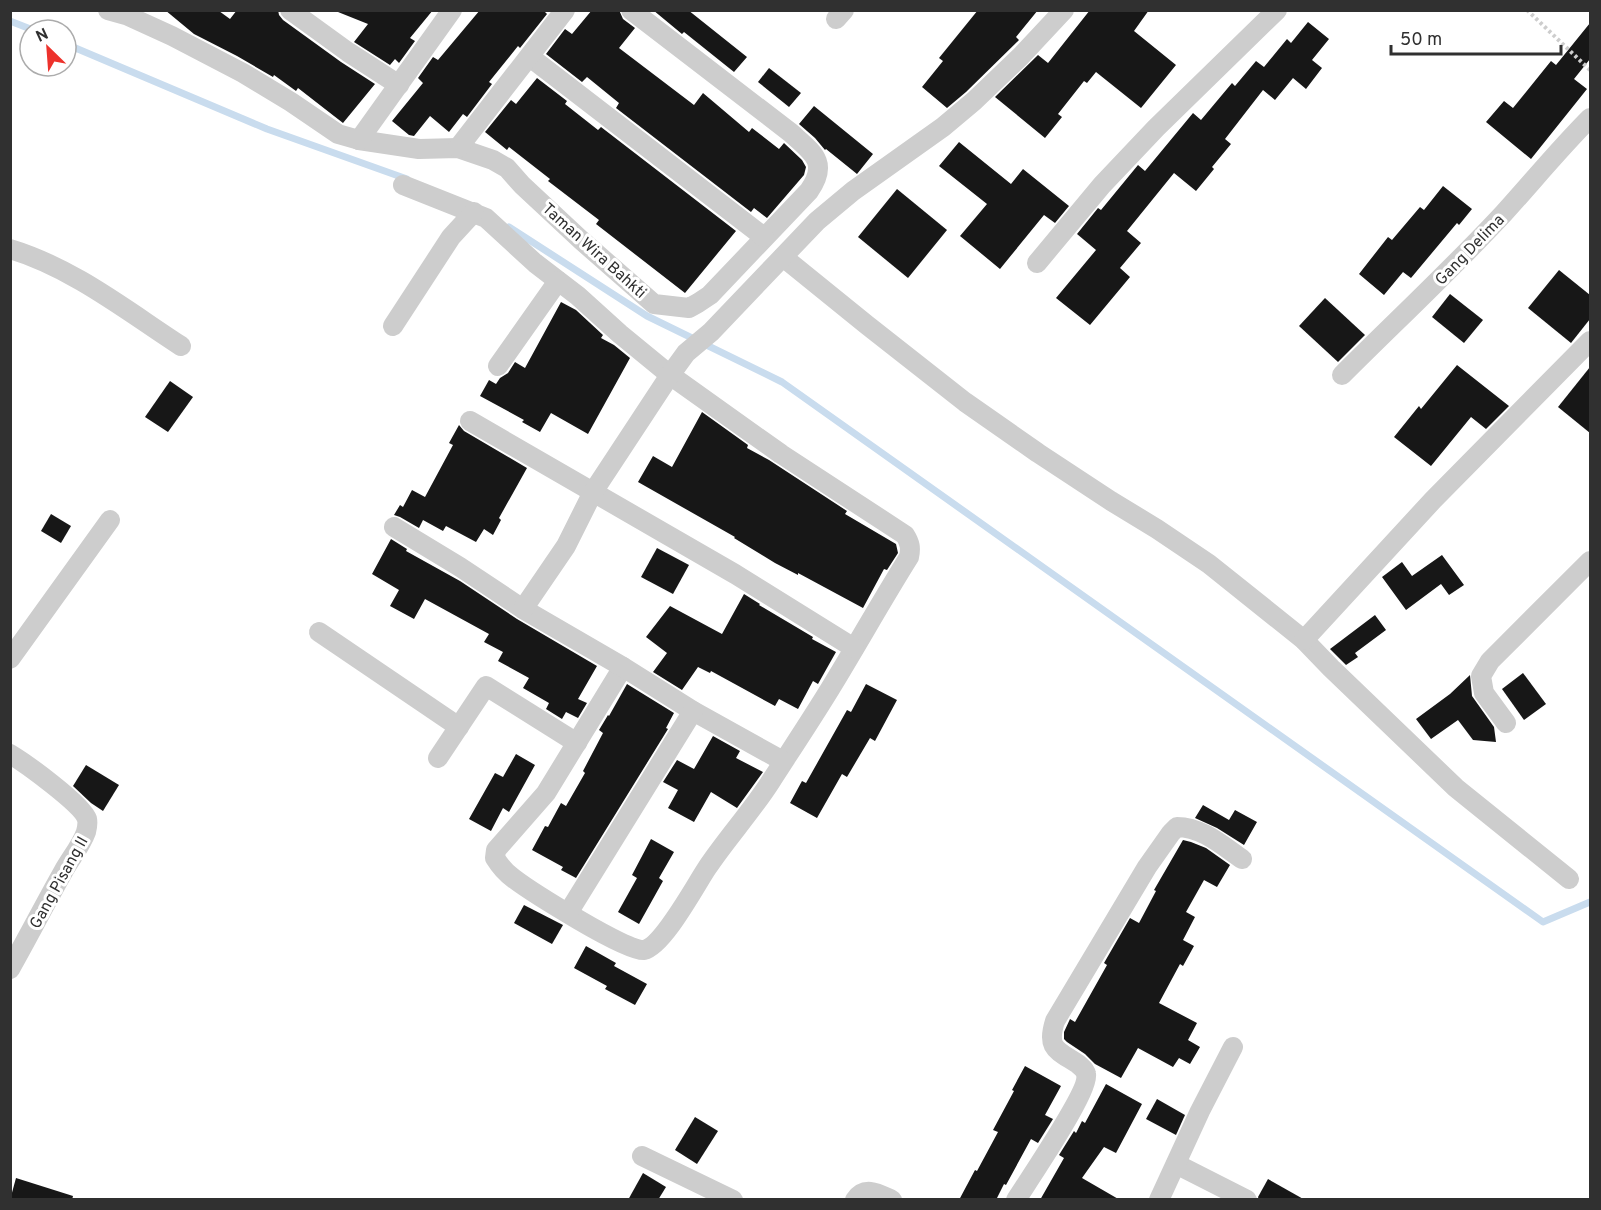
<svg xmlns="http://www.w3.org/2000/svg" width="1601" height="1210" font-family="Overpass,sans-serif">
  <style>
    .lines { fill: none; stroke-linecap: round; stroke-linejoin: round }
    .stream { stroke: #c9dcee; stroke-width: 7 }
    .building { fill: #171717 }
    .path { stroke: #cdcdcd; stroke-width: 4; stroke-dasharray: 3 3; stroke-linecap: butt }
    .street { stroke: #cdcdcd; stroke-width: 20 }
    .labels { text-anchor: middle; stroke-width: 6; stroke-linejoin: round; paint-order: stroke }
    .street-label { font-size: 16px; fill: #303030; stroke: #fff }
  </style>
  <rect width="100%" height="100%" fill="#fff"/>
  <g class="lines">
    <g class="stream">
      <polyline points="10,21 33,30"/>
      <polyline points="66,44 267,129 407,179"/>
      <polyline points="509,227 647,316 782,382 1543,922 1590,902"/>
    </g>
  </g>
  <g class="building">
    <polygon points="165,10 219,11 230,19 237,10 278,10 279,15 283,20 341,62 375,84 343,123 298,88 296,91 274,75 273,77 237,56 194,34"/>
    <polygon points="338,10 433,10 410,38 415,41 399,63 395,59 390,65 354,42 368,24 338,12"/>
    <polygon points="480,10 543,10 547,14 520,48 518,46 489,82 492,84 467,117 463,114 449,132 430,116 414,136 409,135 392,121 423,83 418,78 433,57 438,60"/>
    <polygon points="592,10 619,10 623,19 635,28 619,48 694,105 703,93 749,132 752,128 779,149 784,143 802,160 806,167 804,175 767,218 754,208 751,212 616,108 619,103 587,77 582,82 546,54 565,29 572,34"/>
    <polygon points="653,10 688,10 747,57 734,72 684,32 682,34"/>
    <polygon points="978,10 1038,10 1016,37 1019,40 966,92 947,108 922,87 943,61 939,58"/>
    <polygon points="1090,10 1149,10 1134,31 1176,65 1141,108 1096,72 1087,83 1084,81 1058,114 1062,117 1045,138 995,97 1038,55 1048,63"/>
    <polygon points="1308,22 1329,39 1312,60 1322,68 1306,89 1293,78 1275,100 1263,90 1225,139 1231,144 1212,167 1214,169 1196,191 1174,173 1127,231 1141,243 1120,268 1130,277 1090,325 1056,298 1096,250 1077,234 1098,208 1101,210 1138,165 1145,171 1193,113 1201,120 1232,83 1235,86 1256,61 1264,67 1287,39 1291,43"/>
    <polygon points="1590,23 1590,59 1574,79 1587,89 1531,159 1486,122 1504,101 1513,108 1551,61 1556,65"/>
    <polygon points="769,68 801,93 789,107 758,82"/>
    <polygon points="537,78 567,101 565,104 598,130 601,127 736,231 685,293 596,224 599,220 548,181 550,179 509,147 507,150 485,132 511,100 516,104"/>
    <polygon points="814,106 873,154 857,174 826,149 825,150 815,138 799,124"/>
    <polygon points="959,142 1011,184 1023,169 1069,206 1055,223 1044,215 1000,269 960,236 987,204 939,166"/>
    <polygon points="1443,186 1472,209 1459,225 1457,223 1411,278 1403,272 1384,295 1359,274 1388,237 1392,240 1420,207 1424,210"/>
    <polygon points="897,189 947,230 908,278 858,237"/>
    <polygon points="1559,270 1590,295 1590,319 1571,343 1528,308"/>
    <polygon points="1450,294 1483,320 1464,343 1432,317"/>
    <polygon points="1325,298 1365,335 1338,362 1299,326"/>
    <polygon points="561,302 576,310 603,335 601,338 614,345 630,358 588,434 551,413 540,432 522,422 524,420 480,396 489,380 496,384 500,378 508,373 515,362 525,368"/>
    <polygon points="1457,365 1509,406 1486,429 1471,417 1431,466 1394,437 1419,406 1421,409"/>
    <polygon points="1590,367 1590,433 1558,407"/>
    <polygon points="170,381 193,397 168,432 145,417"/>
    <polygon points="702,412 748,445 747,448 769,460 847,511 845,514 896,544 898,553 887,570 884,569 863,608 798,573 798,575 775,563 734,538 735,537 638,482 653,456 672,467"/>
    <polygon points="459,425 464,431 527,468 499,518 501,520 493,535 484,529 476,542 446,526 443,531 423,520 419,528 400,517 394,515 400,505 403,507 412,490 425,497 453,445 449,443"/>
    <polygon points="51,514 71,526 61,543 41,531"/>
    <polygon points="391,539 407,549 406,551 460,581 517,619 597,666 578,699 587,703 578,718 566,712 562,719 546,709 549,703 523,688 529,678 498,661 503,652 484,642 489,634 425,599 414,619 390,606 399,590 372,574"/>
    <polygon points="657,548 689,565 673,594 641,577"/>
    <polygon points="1442,555 1464,585 1449,595 1441,584 1406,610 1382,577 1402,562 1412,576"/>
    <polygon points="744,594 760,604 759,605 813,637 812,639 836,652 818,684 813,681 798,709 779,699 775,706 711,671 710,673 698,667 682,690 653,672 667,653 646,637 670,606 722,634"/>
    <polygon points="1375,615 1386,630 1355,653 1358,657 1346,665 1330,649"/>
    <polygon points="1523,673 1546,704 1524,720 1502,689"/>
    <polygon points="1470,675 1472,696 1494,727 1496,742 1473,740 1458,720 1431,739 1416,719 1450,694"/>
    <polygon points="627,684 674,713 666,728 668,729 576,878 561,870 563,867 532,850 545,826 548,827 561,803 566,806 585,773 583,771 603,733 599,730 608,715 609,716"/>
    <polygon points="866,684 897,700 875,741 870,738 847,777 842,774 817,818 790,803 802,781 806,783 847,710 851,712"/>
    <polygon points="713,736 740,751 736,758 763,772 737,808 711,792 694,822 668,808 678,790 663,782 677,760 694,769"/>
    <polygon points="516,754 535,765 509,812 503,808 491,831 469,819 495,773 503,777"/>
    <polygon points="86,765 119,785 103,811 91,803 73,786"/>
    <polygon points="1203,805 1229,820 1235,810 1257,822 1244,845 1217,828 1195,818"/>
    <polygon points="651,839 674,852 659,878 663,881 639,924 618,912 637,878 632,875"/>
    <polygon points="1183,840 1191,842 1206,848 1230,865 1217,887 1204,880 1186,912 1195,917 1183,940 1194,946 1183,966 1180,964 1159,1003 1197,1023 1188,1040 1200,1047 1190,1064 1179,1058 1173,1067 1138,1048 1121,1078 1095,1064 1085,1054 1067,1042 1064,1039 1064,1032 1070,1019 1075,1022 1107,965 1104,963 1130,918 1139,923 1156,891 1154,890"/>
    <polygon points="524,905 563,925 552,944 514,923"/>
    <polygon points="586,946 616,963 614,966 647,984 635,1005 605,989 607,986 574,968"/>
    <polygon points="1025,1066 1061,1086 1045,1115 1053,1119 1038,1143 1031,1139 1006,1185 1004,1184 996,1200 959,1200 975,1170 977,1171 998,1132 993,1130 1014,1091 1012,1090"/>
    <polygon points="1106,1084 1142,1104 1116,1153 1104,1147 1082,1178 1120,1200 1040,1200 1064,1158 1059,1155 1074,1131 1076,1133 1082,1121 1085,1123"/>
    <polygon points="1157,1099 1185,1115 1176,1135 1146,1119"/>
    <polygon points="695,1117 718,1131 697,1164 675,1150"/>
    <polygon points="643,1173 666,1187 658,1200 628,1200"/>
    <polygon points="16,1178 73,1196 72,1200 10,1200"/>
    <polygon points="1268,1179 1305,1200 1259,1200 1258,1197"/>
  </g>
  <g class="lines">
    <polyline class="path" points="1527,10 1590,70"/>
    <g class="street">
      <path d="M108,10L126,15L172,36L243,73L291,102L338,134L359,140L419,149L458,148L493,160L507,168L522,185L581,240L654,304L689,308L698,303L710,295L809,191C829,162 813,153 791,133L631,10"/>
      <polyline points="290,10 348,52 399,85"/>
      <polyline points="836,19 844,10"/>
      <polyline points="530,57 764,237"/>
      <polyline points="359,140 452,10"/>
      <polyline points="458,148 565,10"/>
      <path d="M403,185L486,218L535,263L578,296L620,334L670,375L781,454L905,535C910,543 911,548 909,557C882,600 857,645 830,689C811,720 791,750 771,781C752,811 727,838 707,868C695,886 663,946 644,950C628,953 530,891 513,878C506,873 500,866 495,858L496,850L546,793L623,667"/>
      <path d="M10,249C73,268 127,311 181,346"/>
      <polyline points="783,257 867,325 965,402 1038,453 1111,501 1157,529 1209,564 1304,640 1331,668 1456,788 1569,879"/>
      <polyline points="1037,263 1102,185 1156,128 1277,10"/>
      <polyline points="393,326 451,237 474,212"/>
      <polyline points="498,366 558,281"/>
      <path d="M1342,375C1396,321 1452,269 1504,213C1533,181 1560,148 1590,118"/>
      <polyline points="470,421 735,574 854,648"/>
      <polyline points="394,527 460,567 523,609 623,667 693,711 783,761"/>
      <polyline points="523,609 566,546 593,492 670,375 686,353 711,332 817,221 853,191 943,127 974,101 1021,56 1064,10"/>
      <polyline points="319,632 459,727"/>
      <polyline points="1304,640 1433,500 1590,341"/>
      <polyline points="10,659 110,520"/>
      <polyline points="1506,723 1484,693 1481,676 1490,661 1590,561"/>
      <path d="M10,754C25,763 82,804 87,819C88,823 87,828 86,832C81,846 70,859 63,872C45,904 28,937 10,969"/>
      <polyline points="438,758 486,686 577,743"/>
      <polyline points="568,913 693,711"/>
      <polyline points="642,1156 733,1200"/>
      <polyline points="1176,1164 1247,1200"/>
      <path d="M855,1200C865,1185 879,1194 892,1200"/>
      <path d="M1016,1200C1028,1181 1090,1090 1086,1074C1085,1069 1081,1067 1078,1064C1057,1050 1046,1049 1055,1021L1147,867L1171,833L1177,827C1202,827 1223,846 1242,859"/>
      <polyline points="1159,1200 1200,1111 1233,1047"/>
    </g>
  </g>
  <g class="labels">
    <g class="street-label">
      <text transform="translate(1469 249) rotate(-46)" y="6">Gang Delima</text>
      <text transform="translate(595 250) rotate(42)" y="6">Taman Wira Bahkti</text>
      <text transform="translate(58 882) rotate(-61)" y="6">Gang Pisang II</text>
    </g>
  </g>
  <rect width="1601" height="1210" fill="none" stroke="#303030" stroke-width="24"/>
  <g transform="translate(48 48) rotate(335)"><circle r="28" fill="#ffffff" stroke="#acacac" stroke-width="1.5"/>
  <path d="M0-4.5L10 22L0 15L-10 22Z" fill="#ed322c"/>
  <text y="-9" font-size="16" font-weight="bold" text-anchor="middle" fill="#303030">N</text>
  </g>
  <path d="M1391 45v9h170v-9" fill="none" stroke="#303030" stroke-width="3"/>
  <text x="1400" y="45" font-size="18" fill="#303030" stroke="#ffffff" stroke-width="4.5" paint-order="stroke">50 m</text>
</svg>
